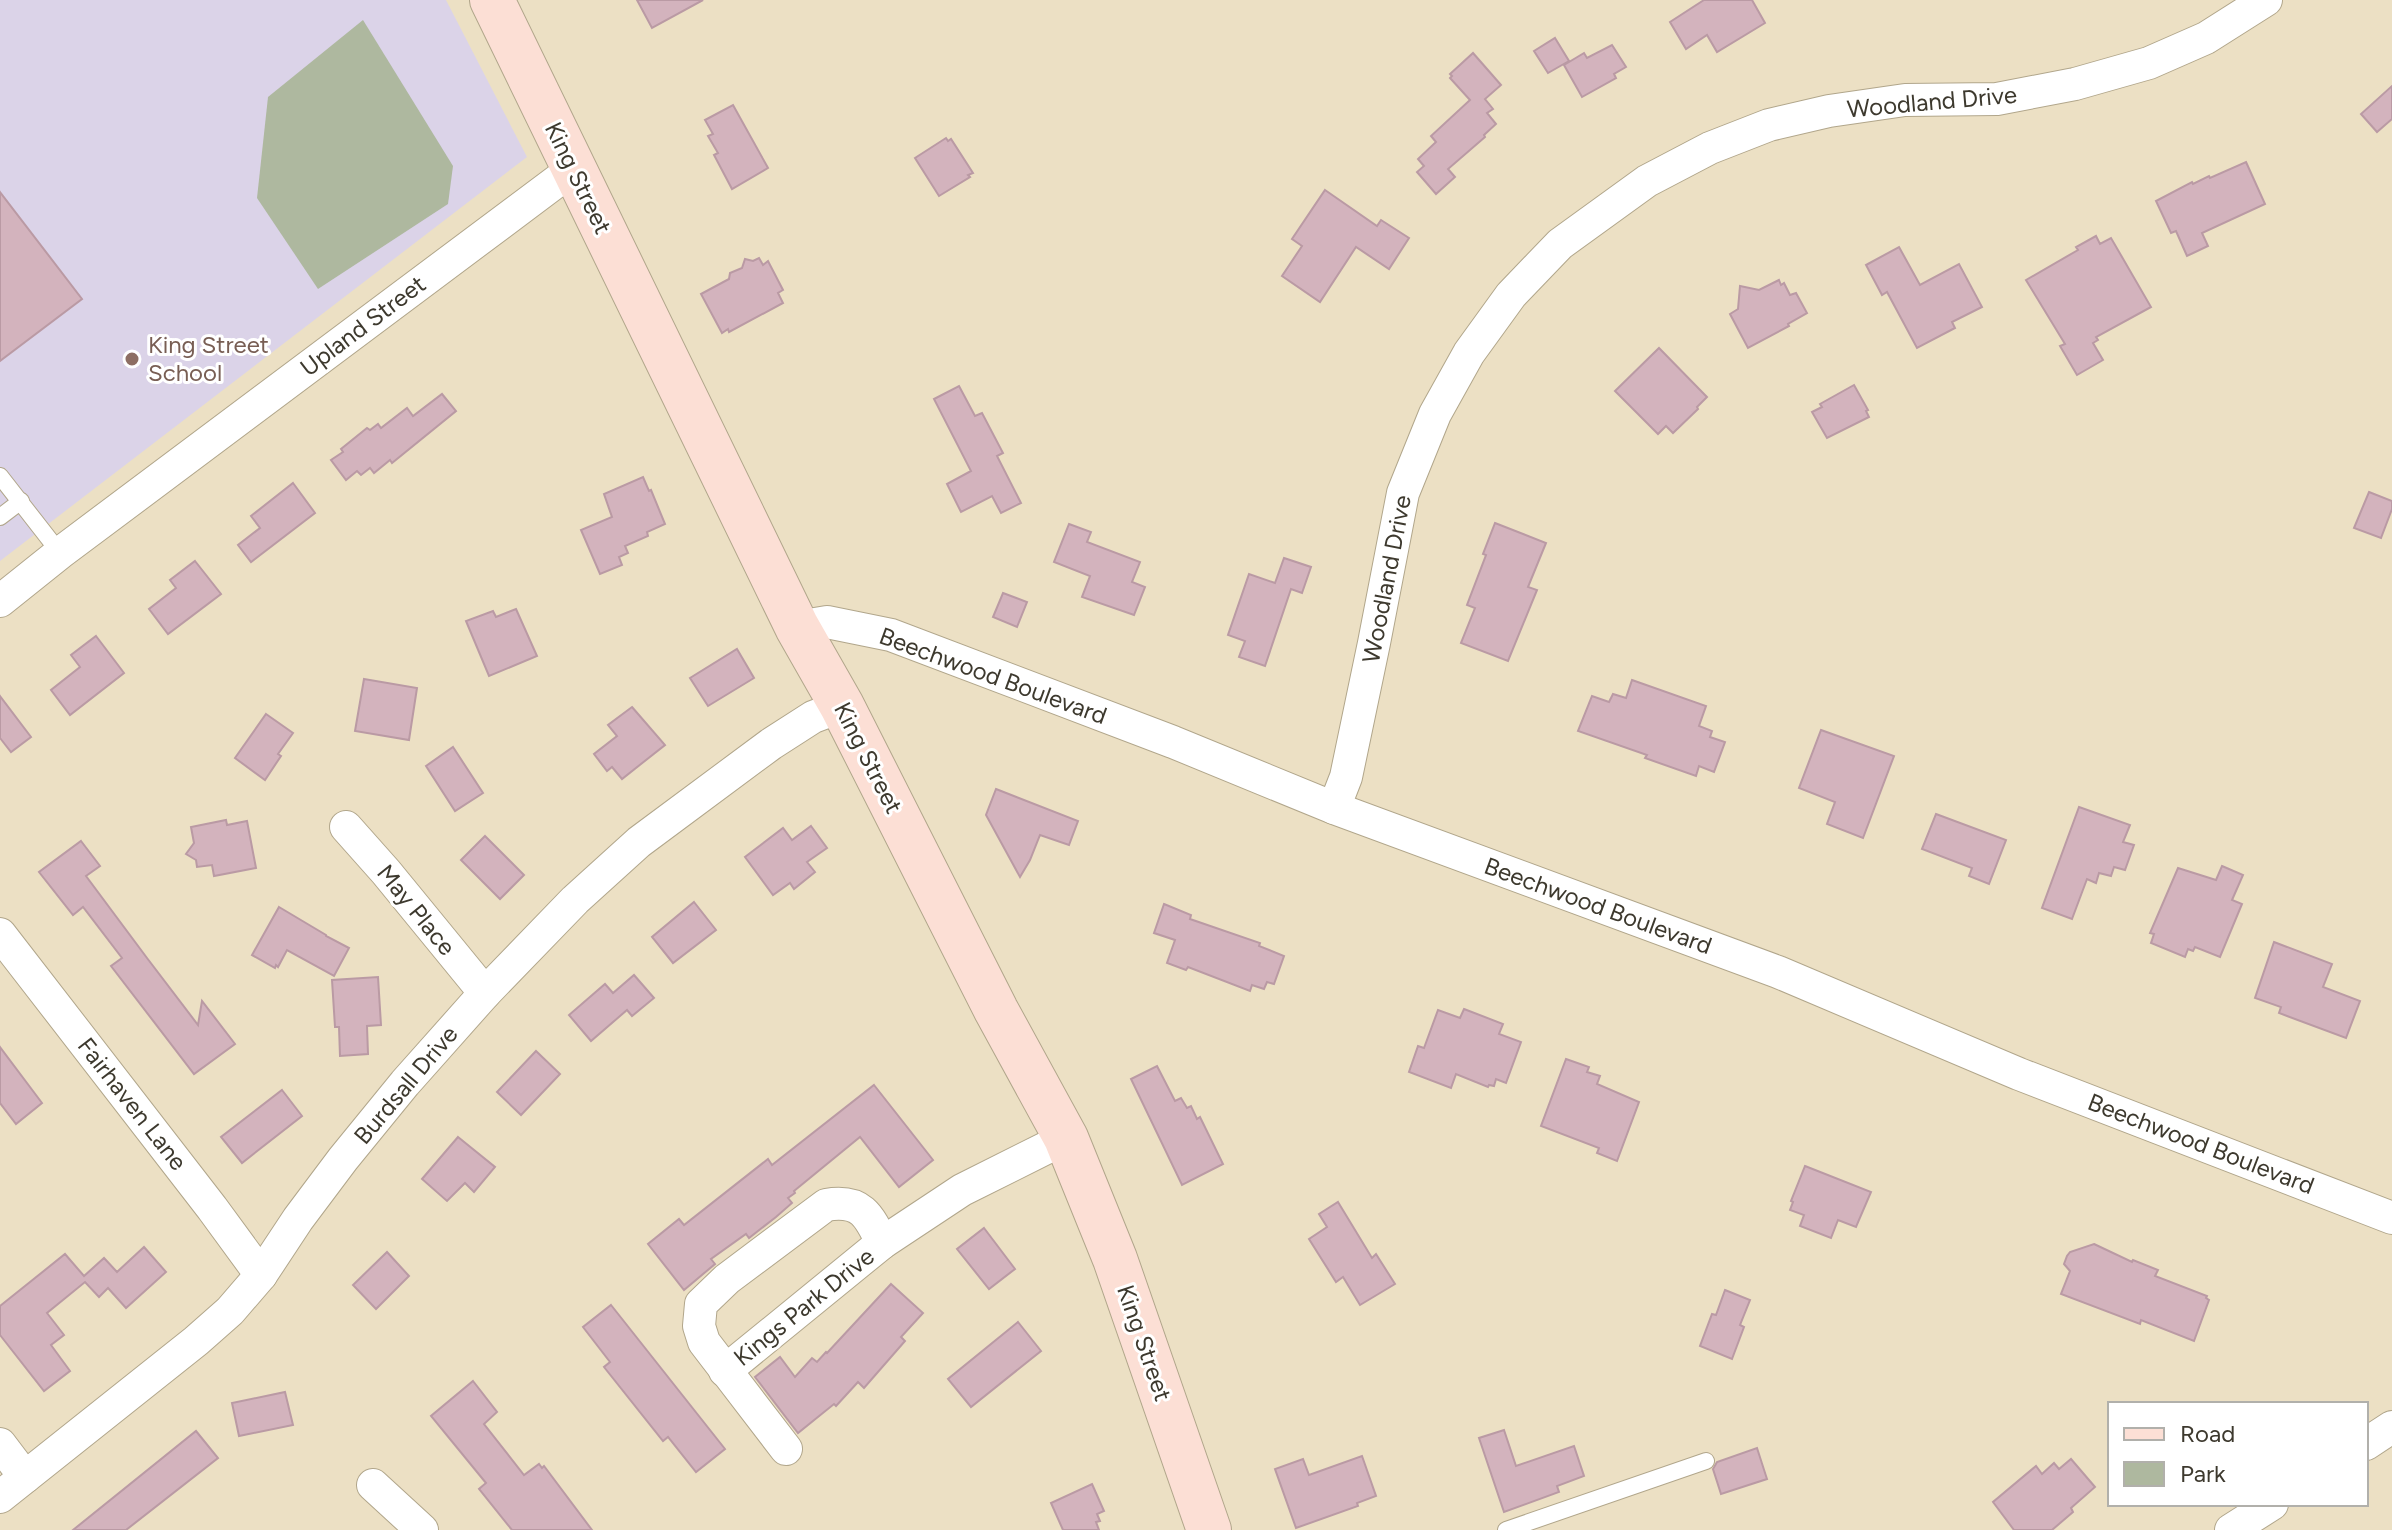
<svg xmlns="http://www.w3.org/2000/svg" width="2392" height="1530" font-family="Figtree,sans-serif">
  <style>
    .education { fill: #dbd3e8 }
    .green { fill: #aeb89f }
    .building { fill: #d3b3bd; stroke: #ba9aa4; stroke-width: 2 }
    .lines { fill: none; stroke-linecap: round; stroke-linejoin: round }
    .service-casing { stroke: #b1a68b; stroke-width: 18 }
    .minor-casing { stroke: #b1a68b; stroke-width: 34 }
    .secondary-casing { stroke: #b1a68b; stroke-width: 46 }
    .service { stroke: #fff; stroke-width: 16 }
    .minor { stroke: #fff; stroke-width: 32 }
    .secondary { stroke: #fcdfd5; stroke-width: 44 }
    .education-dot { fill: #8d6e63; stroke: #fff; stroke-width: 3 }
    .labels { text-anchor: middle; stroke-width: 6; stroke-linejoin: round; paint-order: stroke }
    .street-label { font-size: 24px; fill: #3d392e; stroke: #fff }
    .education-label { font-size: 24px; fill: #785e54; stroke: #fff; text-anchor: start }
  </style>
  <rect width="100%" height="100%" fill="#ece0c4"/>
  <polygon class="education" points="0,0 446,0 527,157 0,561"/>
  <polygon class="green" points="363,20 453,166 448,204 318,289 257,198 268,97"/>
  <g class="building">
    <polygon points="637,0 703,0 652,28"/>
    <polygon points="1704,0 1752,0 1765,23 1717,52 1707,35 1686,49 1670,22"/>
    <polygon points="1555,38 1569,61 1548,73 1534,51"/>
    <polygon points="1612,45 1626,67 1614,74 1616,78 1582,97 1564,65 1584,53 1587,58"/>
    <polygon points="1473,53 1501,85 1485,99 1493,109 1487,113 1496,124 1484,135 1485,137 1448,169 1455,177 1436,194 1417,172 1424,166 1418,159 1436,142 1431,136 1470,100 1450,78 1452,76 1450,74"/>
    <polygon points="2392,86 2392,119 2377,132 2361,114"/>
    <polygon points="733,105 768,168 732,189 714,155 718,153 708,136 713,134 705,120"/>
    <polygon points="946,138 948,141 951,139 973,173 968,175 970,177 939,196 915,158"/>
    <polygon points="2246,162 2265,204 2202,233 2208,246 2187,256 2176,231 2171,233 2156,201 2192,182 2193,184 2209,176 2210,178"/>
    <polygon points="1325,190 1377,226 1381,220 1409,238 1389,269 1356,247 1320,302 1282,276 1302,246 1292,239"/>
    <polygon points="0,192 82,299 0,361"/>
    <polygon points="2096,236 2100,244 2111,238 2151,307 2096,337 2098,340 2093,343 2103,360 2077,375 2060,346 2065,344 2026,280 2078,250 2076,247"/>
    <polygon points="1899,247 1920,285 1959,264 1982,307 1952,322 1955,328 1917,348 1887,292 1882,295 1866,265"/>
    <polygon points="759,258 763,265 768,261 783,290 778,293 783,303 729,332 728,329 722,333 701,294 729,279 730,273 742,268 745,259 753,261"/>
    <polygon points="1779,280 1781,285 1784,283 1790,295 1796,293 1807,313 1788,324 1789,326 1748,348 1730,314 1738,309 1740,286 1759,290"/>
    <polygon points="1659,348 1707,397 1697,407 1698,409 1673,433 1666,426 1658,434 1615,391"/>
    <polygon points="1854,385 1868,410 1866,411 1869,417 1827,438 1812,412 1822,407 1820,404"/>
    <polygon points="959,386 975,416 982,413 1003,453 997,456 1021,503 1001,513 992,496 961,512 947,484 971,471 934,399"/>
    <polygon points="442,394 456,411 392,463 390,460 374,473 370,468 361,475 357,471 346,480 331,460 343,452 341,449 367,428 370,430 378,424 381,428 407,408 413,416"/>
    <polygon points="643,477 649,491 651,490 665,524 647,532 648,536 625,546 628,553 619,557 622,565 600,574 581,530 612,517 604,494"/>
    <polygon points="293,483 315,513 251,562 238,545 260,528 251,516"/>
    <polygon points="2369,492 2392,501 2392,509 2381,538 2354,528"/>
    <polygon points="1495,523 1546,543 1528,587 1537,590 1508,661 1461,643 1475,608 1467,605 1486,555 1483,554"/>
    <polygon points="1069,524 1091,532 1087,542 1140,562 1132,582 1145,587 1134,615 1082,597 1090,576 1054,562"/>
    <polygon points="1284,558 1311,567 1302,593 1291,589 1265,666 1239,657 1245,641 1228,635 1249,574 1275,583"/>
    <polygon points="195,561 221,594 168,634 149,609 176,588 170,580"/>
    <polygon points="1003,593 1027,602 1017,627 993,617"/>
    <polygon points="516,609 537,656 489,676 466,621 493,611 496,617"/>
    <polygon points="96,636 124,673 70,715 51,690 80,667 71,655"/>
    <polygon points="737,649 754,678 708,706 690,678"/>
    <polygon points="364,679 417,688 409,740 355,731"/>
    <polygon points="1632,680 1706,706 1699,726 1712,731 1710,737 1725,742 1714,772 1699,766 1696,776 1645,758 1647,755 1578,731 1592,696 1609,702 1613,694 1626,698"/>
    <polygon points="0,696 31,737 11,752 0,738"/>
    <polygon points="632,707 665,745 622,779 612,767 607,771 594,754 617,736 608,725"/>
    <polygon points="266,714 293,733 278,754 281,756 265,780 235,758"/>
    <polygon points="1821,730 1894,756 1863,838 1827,824 1835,802 1799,788"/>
    <polygon points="453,747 483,793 455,811 426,766"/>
    <polygon points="996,789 1078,821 1069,845 1040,835 1030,860 1020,877 986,815"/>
    <polygon points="2079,807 2130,825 2123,842 2134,845 2125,870 2114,867 2111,876 2099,873 2096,883 2087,879 2072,919 2042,908"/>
    <polygon points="1936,814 2006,840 1989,884 1969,876 1972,868 1922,849"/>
    <polygon points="226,820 227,825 247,821 256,868 214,876 212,865 197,867 196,860 186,854 194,843 191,827"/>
    <polygon points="811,826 827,848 807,862 815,872 794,889 790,883 773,895 745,857 783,828 792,840"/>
    <polygon points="485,836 524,875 500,899 461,860"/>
    <polygon points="81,841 100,866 86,876 147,958 198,1025 202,1001 235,1044 194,1074 111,966 122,958 83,907 73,915 39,872"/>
    <polygon points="2222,866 2243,875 2232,900 2242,904 2220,957 2195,947 2193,951 2188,949 2185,957 2151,943 2154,934 2150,933 2178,868 2216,880"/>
    <polygon points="694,902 716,930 673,963 652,937"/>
    <polygon points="1164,904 1191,915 1190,919 1260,943 1259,946 1284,956 1274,984 1267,982 1264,989 1252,985 1250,991 1188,967 1186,970 1167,963 1175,940 1154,933"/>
    <polygon points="279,907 326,935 326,936 349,948 334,976 287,950 278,967 276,965 275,968 252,955"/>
    <polygon points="2274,942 2332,964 2323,987 2360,1001 2346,1038 2279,1013 2281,1007 2255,998"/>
    <polygon points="634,975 654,998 632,1016 627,1010 591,1041 569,1015 605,984 613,993"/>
    <polygon points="378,977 381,1025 367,1026 368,1054 340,1056 339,1027 335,1027 332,980"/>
    <polygon points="1464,1009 1503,1024 1499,1034 1521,1042 1506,1083 1496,1079 1494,1086 1489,1085 1488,1087 1456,1074 1451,1088 1409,1072 1418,1046 1424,1048 1438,1010 1460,1018"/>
    <polygon points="0,1047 42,1103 16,1124 0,1103"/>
    <polygon points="536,1051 560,1074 521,1115 497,1092"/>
    <polygon points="1566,1059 1589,1067 1587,1072 1600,1076 1597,1084 1639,1102 1617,1161 1597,1153 1599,1148 1541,1126"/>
    <polygon points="1157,1066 1175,1101 1181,1098 1187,1108 1191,1106 1197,1119 1200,1117 1223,1164 1182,1185 1131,1079"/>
    <polygon points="874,1085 933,1160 899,1187 860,1137 794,1191 795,1193 788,1198 792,1203 776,1217 749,1238 746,1234 711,1259 715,1264 684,1290 648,1244 679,1219 684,1225 768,1159 772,1165"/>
    <polygon points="282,1090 302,1116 242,1163 221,1137"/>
    <polygon points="458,1137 495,1167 474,1192 465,1183 447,1201 422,1179"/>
    <polygon points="1805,1166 1871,1192 1856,1227 1838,1220 1831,1238 1800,1226 1804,1215 1790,1210 1793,1202 1791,1201"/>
    <polygon points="1338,1202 1372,1258 1376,1254 1395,1284 1360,1305 1343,1277 1336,1282 1309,1239 1327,1227 1319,1214"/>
    <polygon points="984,1228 1015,1269 989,1289 957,1249"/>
    <polygon points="2094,1244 2132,1262 2133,1260 2158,1270 2155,1276 2207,1296 2206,1298 2209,1300 2194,1341 2141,1320 2140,1324 2061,1294 2070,1271 2064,1264 2067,1256 2070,1252"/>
    <polygon points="144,1247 166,1272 126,1308 108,1288 99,1297 85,1282 47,1313 64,1335 51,1345 70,1371 44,1391 0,1335 0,1306 65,1254 84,1276 104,1258 117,1272"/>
    <polygon points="387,1252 409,1276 376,1309 353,1285"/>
    <polygon points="891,1284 923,1313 901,1337 905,1341 864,1388 858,1382 836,1406 834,1404 798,1433 755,1377 780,1357 795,1377 812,1358 817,1362 826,1352 827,1353"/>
    <polygon points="1725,1290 1750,1300 1740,1325 1744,1327 1732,1359 1700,1346 1712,1314 1716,1315"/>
    <polygon points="611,1305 725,1449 696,1472 668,1437 663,1441 604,1367 610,1362 583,1327"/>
    <polygon points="1018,1322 1041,1351 971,1407 948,1379"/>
    <polygon points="473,1381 497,1412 484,1424 524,1475 539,1464 542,1468 544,1466 592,1530 512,1530 479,1489 486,1483 431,1416"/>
    <polygon points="285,1392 293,1425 239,1436 232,1403"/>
    <polygon points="1504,1430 1516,1466 1574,1446 1584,1476 1557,1486 1559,1492 1504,1512 1479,1438"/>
    <polygon points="196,1431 218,1458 126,1530 73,1530"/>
    <polygon points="1757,1448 1767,1479 1721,1494 1713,1469 1717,1462"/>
    <polygon points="1362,1456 1376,1496 1357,1503 1358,1506 1296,1528 1275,1469 1303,1459 1309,1475"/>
    <polygon points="2071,1459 2095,1487 2071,1508 2073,1512 2052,1530 2014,1530 1993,1502 2036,1466 2042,1474 2054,1463 2059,1469"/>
    <polygon points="1092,1484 1104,1511 1097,1514 1100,1521 1096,1522 1099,1530 1063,1530 1051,1503"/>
  </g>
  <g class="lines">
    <g class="service-casing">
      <g id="service">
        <polyline points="0,476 60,553"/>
        <polyline points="0,517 21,501"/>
        <polyline points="1506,1530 1706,1461"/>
      </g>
    </g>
    <g class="minor-casing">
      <g id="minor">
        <polyline points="0,601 60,553 573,169"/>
        <polyline points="797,627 827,622 891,635 1173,742 1334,808 1778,972 2019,1074 2392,1218"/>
        <polyline points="1334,808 1346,777 1374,643 1403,493 1435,414 1469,353 1511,295 1560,244 1647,181 1710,148 1769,125 1829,111 1905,100 1997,99 2075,84 2149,63 2206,38 2266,0"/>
        <polyline points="346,827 386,872 485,993"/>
        <polyline points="0,934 212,1208 261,1275"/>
        <polyline points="725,1371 882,1243 962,1190 1066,1138"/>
        <polyline points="0,1444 25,1477"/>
        <polyline points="2366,1444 2392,1427"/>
        <path d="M786,1449L704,1342L699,1326L701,1304L727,1279L826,1205C861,1199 869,1215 882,1243"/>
        <polyline points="373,1485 422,1530"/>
        <polyline points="0,1497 196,1341 230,1311 261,1275 298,1219 343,1159 405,1083 485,993 575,900 639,842 771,744 813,717 842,706"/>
        <polyline points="2231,1530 2272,1504"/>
      </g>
    </g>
    <g class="secondary-casing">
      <polyline id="secondary" points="492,0 797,627 842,706 996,1010 1066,1138 1115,1259 1209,1530"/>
    </g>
    <use href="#service" class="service"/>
    <use href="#minor" class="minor"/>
    <use href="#secondary" class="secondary"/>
  </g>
  <circle class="education-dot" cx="132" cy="359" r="8"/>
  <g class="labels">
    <g class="street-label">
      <text transform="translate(1932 102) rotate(-5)" y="8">Woodland Drive</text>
      <text transform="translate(578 178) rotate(64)" y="8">King Street</text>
      <text transform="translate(363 326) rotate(-37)" y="8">Upland Street</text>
      <text transform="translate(1387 579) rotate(-79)" y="8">Woodland Drive</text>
      <text transform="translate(993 676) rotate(20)" y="8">Beechwood Boulevard</text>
      <text transform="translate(868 758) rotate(63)" y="8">King Street</text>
      <text transform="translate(1598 906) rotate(20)" y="8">Beechwood Boulevard</text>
      <text transform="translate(416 910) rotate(51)" y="8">May Place</text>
      <text transform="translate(406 1085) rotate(-50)" y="8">Burdsall Drive</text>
      <text transform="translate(132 1104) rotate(52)" y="8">Fairhaven Lane</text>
      <text transform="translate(2201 1144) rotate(21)" y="8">Beechwood Boulevard</text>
      <text transform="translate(804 1307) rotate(-39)" y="8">Kings Park Drive</text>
      <text transform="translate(1144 1343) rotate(71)" y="8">King Street</text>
    </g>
    <g class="education-label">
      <text x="148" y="353">King Street<tspan x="148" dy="28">School</tspan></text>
    </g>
  </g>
  <rect x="2108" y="1402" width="260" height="104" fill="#ffffff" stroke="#b1b0ab" stroke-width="2"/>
  <rect x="2124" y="1428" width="40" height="12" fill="#fcdfd5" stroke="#b1b0ab" stroke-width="2"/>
  <text x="2180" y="1442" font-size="24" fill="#3d392e">Road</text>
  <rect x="2124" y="1462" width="40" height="24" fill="#aeb89f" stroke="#b1b0ab" stroke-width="2"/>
  <text x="2180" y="1482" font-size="24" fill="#3d392e">Park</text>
</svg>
